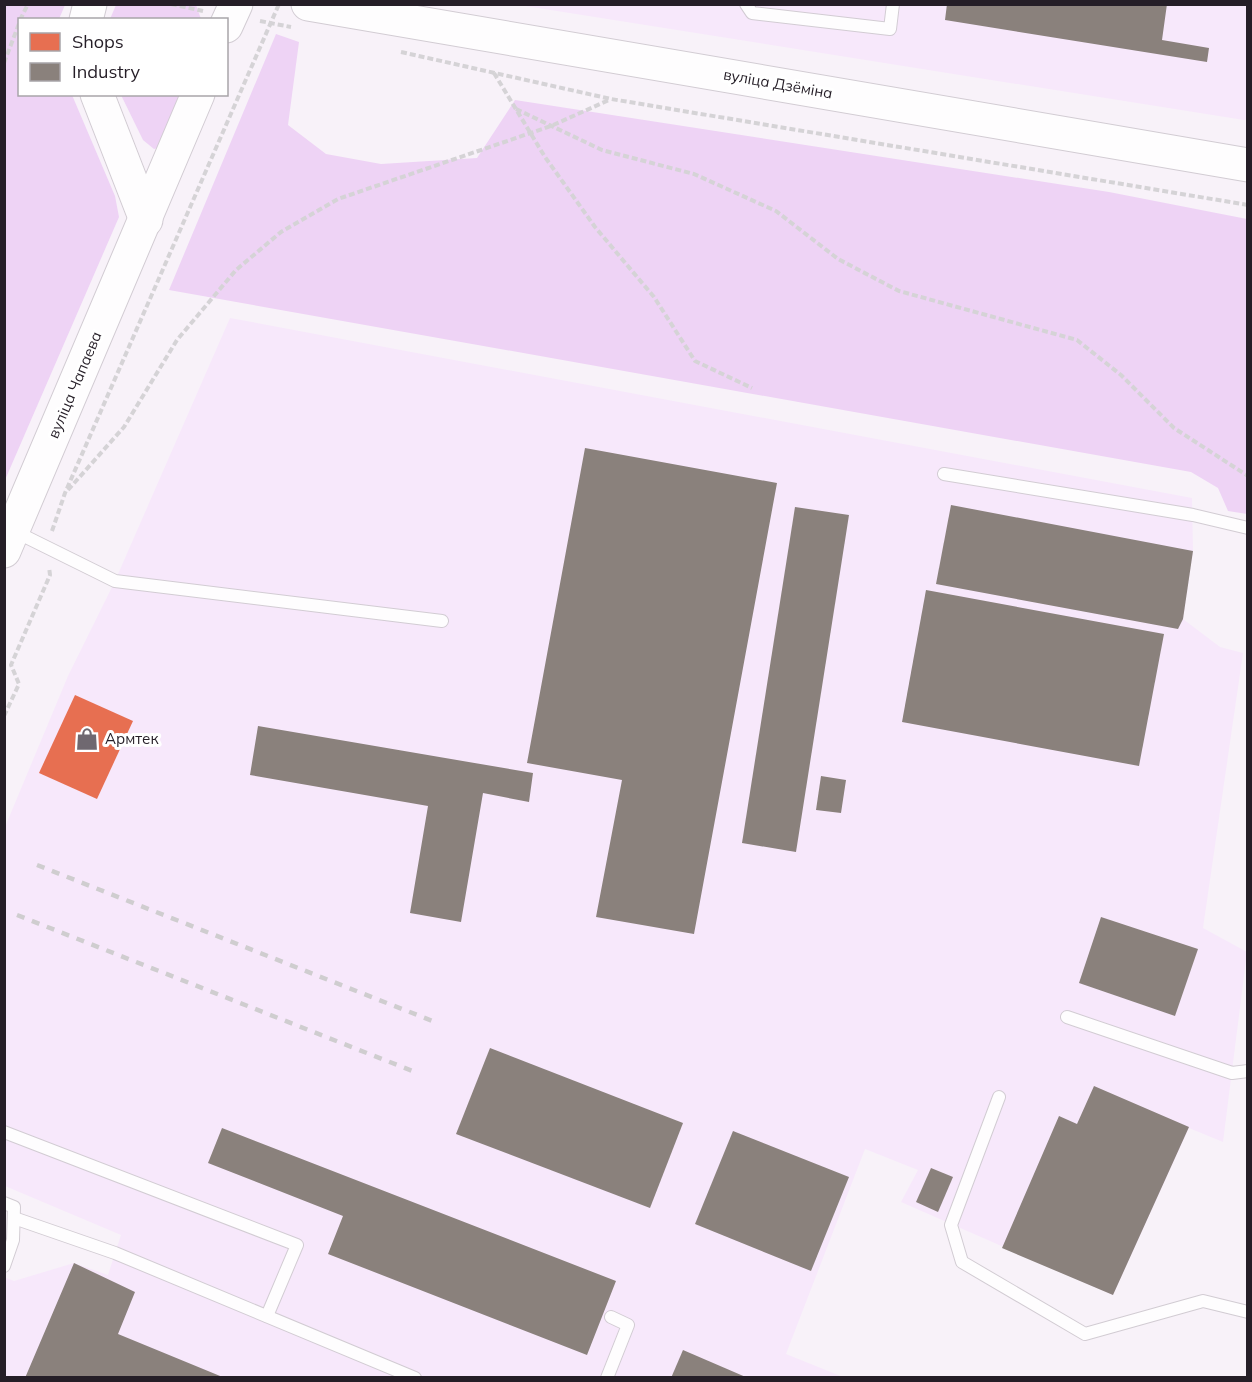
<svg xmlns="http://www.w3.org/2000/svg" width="1252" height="1382" font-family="Mulish,sans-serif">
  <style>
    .built { fill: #f7e8fb }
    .green { fill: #eed3f5 }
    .shops { fill: #e76f51 }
    .industry { fill: #8a817c }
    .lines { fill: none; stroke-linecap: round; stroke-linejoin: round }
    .lane-casing { stroke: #d2ccd3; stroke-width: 14 }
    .secondary-casing { stroke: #d2ccd3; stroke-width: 35 }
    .path { stroke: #d5d3d6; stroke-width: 4; stroke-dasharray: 6 3; stroke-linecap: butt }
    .lane { stroke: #fefdfe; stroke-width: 12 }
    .secondary { stroke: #fefdfe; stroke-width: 33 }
    .rail { stroke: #cfcdcf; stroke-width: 4.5; stroke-dasharray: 8 8; stroke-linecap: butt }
    .labels { text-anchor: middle; stroke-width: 6; stroke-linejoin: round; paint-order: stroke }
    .street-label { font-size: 15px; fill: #251e27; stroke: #fff }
    .poi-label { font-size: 15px; fill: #251e27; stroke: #fff; text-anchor: start }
  </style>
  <rect width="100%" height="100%" fill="#f8f2f9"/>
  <g class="built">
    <polygon points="519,5 1247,5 1247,119 1244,120"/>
    <polygon points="230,318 1192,498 1193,551 1183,619 1220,647 1243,653 1203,928 1247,952 1223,1142 1189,1128 1113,1295 901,1202 918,1170 865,1149 786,1354 843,1377 5,1377 4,1277 14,1281 74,1263 108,1275 121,1235 5,1186 5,827 68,676 115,581"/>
  </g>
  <g class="green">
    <polygon points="5,4 65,5 59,19 20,20 20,94 72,95 115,196 119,217 5,480"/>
    <polygon points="116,5 196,5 201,19 110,19"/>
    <polygon points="276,34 299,42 288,125 326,154 381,164 477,158 515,100 1109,192 1247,219 1247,514 1228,511 1218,488 1191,472 169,290"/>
    <polygon points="121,95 182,95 159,148 154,149 143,140"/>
  </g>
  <polygon class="shops" points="75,695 133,721 97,799 39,773"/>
  <g class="industry">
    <polygon points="947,4 1167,4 1162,40 1209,48 1207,62 945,20"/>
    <polygon points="585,448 777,483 694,934 596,917 622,780 527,763"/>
    <polygon points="951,505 1193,551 1183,619 1178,629 936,584"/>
    <polygon points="795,507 849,515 796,852 742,843"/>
    <polygon points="926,590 1164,634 1139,766 902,722"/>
    <polygon points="258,726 533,773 529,802 483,793 461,922 410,913 428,806 250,775"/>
    <polygon points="821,776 846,780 841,813 816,810"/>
    <polygon points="1101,917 1198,949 1175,1016 1079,983"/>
    <polygon points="490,1048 683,1123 650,1208 456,1134"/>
    <polygon points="1094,1086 1189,1127 1113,1295 1002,1248 1059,1116 1077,1124"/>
    <polygon points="222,1128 616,1281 587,1355 328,1254 343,1216 208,1163"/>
    <polygon points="733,1131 849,1177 811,1271 695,1224"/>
    <polygon points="931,1168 953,1177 938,1212 916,1202"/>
    <polygon points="74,1263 135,1292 118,1334 225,1378 25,1378"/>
    <polygon points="683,1350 748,1378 671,1378"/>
  </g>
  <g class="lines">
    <g class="lane-casing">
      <g id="lane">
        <polyline points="746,4 752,13 890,29 893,4"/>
        <polyline points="944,474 1193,515 1248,528"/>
        <polyline points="14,531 115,581 442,621"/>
        <polyline points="1067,1017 1232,1073 1248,1071"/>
        <polyline points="999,1097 951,1225 962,1262 1085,1334 1203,1301 1248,1312"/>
        <polyline points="4,1132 297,1245 267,1316"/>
        <polyline points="4,1203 14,1207 13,1240 4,1266"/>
        <polyline points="14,1218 115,1253 415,1378"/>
        <polyline points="607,1378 628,1325 611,1317"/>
      </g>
    </g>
    <g class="secondary-casing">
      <g id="secondary">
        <polyline points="308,4 1248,165"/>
        <polyline points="86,20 90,4"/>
        <polyline points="226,26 236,4"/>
        <polyline points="97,94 146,220"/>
        <polyline points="4,551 198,94"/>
      </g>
    </g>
    <g class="path">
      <polyline points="171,4 203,11"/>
      <polyline points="20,20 28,4"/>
      <polyline points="260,21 291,27"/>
      <polyline points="401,52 611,99 1248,205"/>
      <polyline points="4,63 20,21"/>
      <polyline points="494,73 545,157 595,227 654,297 695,361 752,388"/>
      <polyline points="516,109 602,150 694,174 776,211 838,259 899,291 1077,340 1121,375 1174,428 1248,476"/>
      <polyline points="68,490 124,427 177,340 236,270 281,232 338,199 551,126 609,100"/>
      <polyline points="52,531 65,493 279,4"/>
      <polyline points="4,716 19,684 11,665 50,575 49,567"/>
    </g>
    <use href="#lane" class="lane"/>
    <use href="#secondary" class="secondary"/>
    <g class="rail">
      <polyline points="37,865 435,1022"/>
      <polyline points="17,915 415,1072"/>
    </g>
  </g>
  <defs>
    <g id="shop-bare" transform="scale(1.8)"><path d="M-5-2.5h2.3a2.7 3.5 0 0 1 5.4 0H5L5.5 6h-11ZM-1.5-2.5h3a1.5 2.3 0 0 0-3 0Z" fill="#6f6870" stroke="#fff" stroke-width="2.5" paint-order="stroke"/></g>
  </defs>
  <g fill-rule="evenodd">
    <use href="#shop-bare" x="87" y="739"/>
  </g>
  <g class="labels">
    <g class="street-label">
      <text transform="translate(778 84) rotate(10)" y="5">вуліца Дзёміна</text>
      <text transform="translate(75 385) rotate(-67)" y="5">вуліца Чапаева</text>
    </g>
    <g class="poi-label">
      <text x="105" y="744">Армтек</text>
    </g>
  </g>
  <rect width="1252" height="1382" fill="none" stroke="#251e27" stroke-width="12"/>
  <rect x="18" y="18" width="210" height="78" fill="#ffffff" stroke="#a8a5a9" stroke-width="1.5"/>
  <rect x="30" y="33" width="30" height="18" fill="#e76f51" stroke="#a8a5a9" stroke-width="1.5"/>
  <text x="72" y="48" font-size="18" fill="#251e27">Shops</text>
  <rect x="30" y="63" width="30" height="18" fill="#8a817c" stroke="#a8a5a9" stroke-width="1.5"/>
  <text x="72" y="78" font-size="18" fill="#251e27">Industry</text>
</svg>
